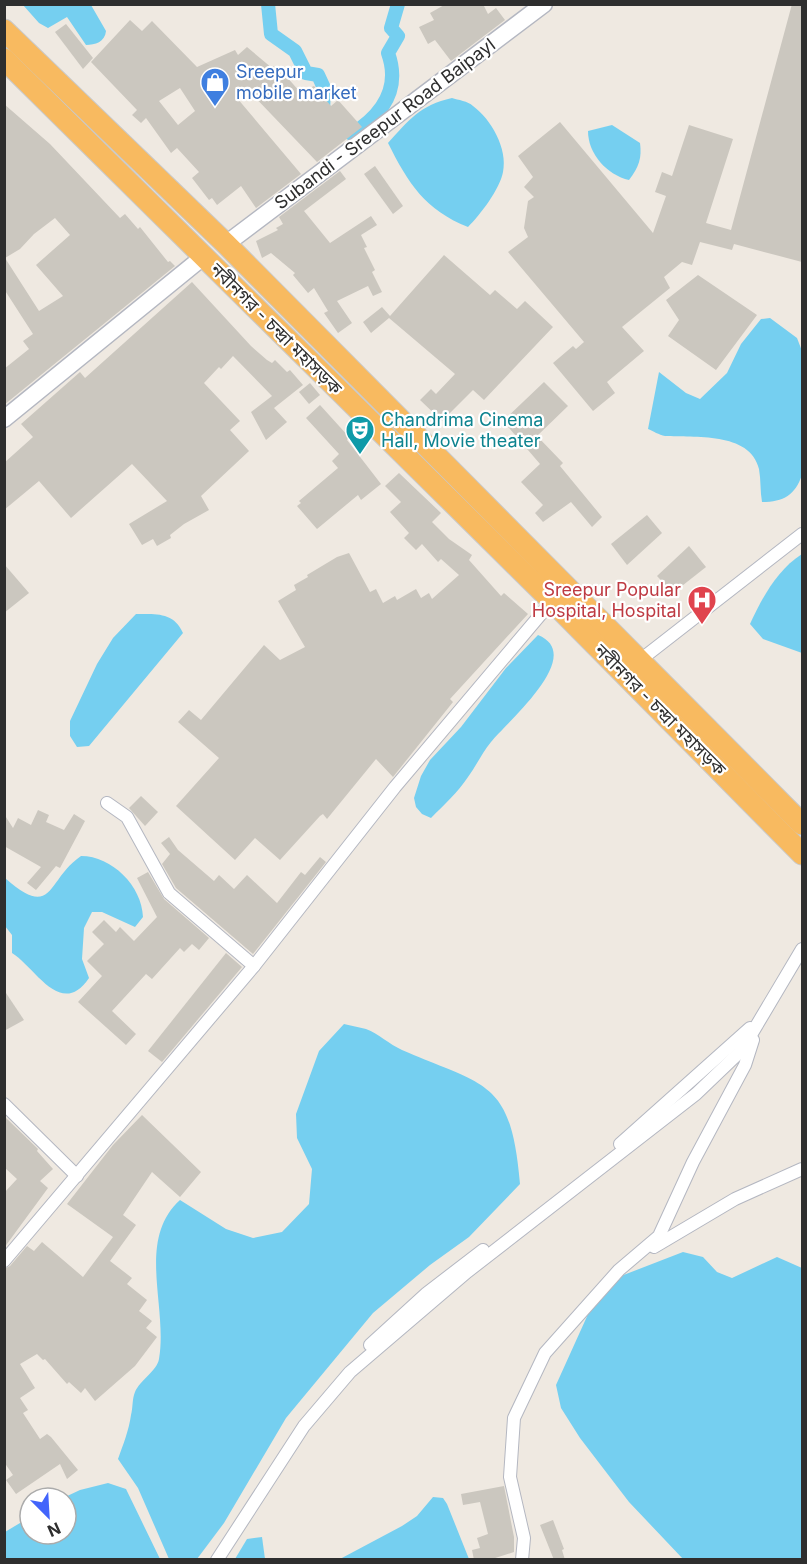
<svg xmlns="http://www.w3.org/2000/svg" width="807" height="1564" font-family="Inter,'Noto Sans Bengali',sans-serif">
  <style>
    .water { fill: #75cff0 }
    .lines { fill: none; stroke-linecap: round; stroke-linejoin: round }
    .canal { stroke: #75cff0; stroke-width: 14 }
    .building { fill: #cbc7bf; fill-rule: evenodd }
    .minor-casing { stroke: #b4b7c1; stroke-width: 14 }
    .tertiary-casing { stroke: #b4b7c1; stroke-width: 19 }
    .trunk-casing { stroke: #c9c9c9; stroke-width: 23 }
    .minor { stroke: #fff; stroke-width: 12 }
    .tertiary { stroke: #fff; stroke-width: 16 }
    .trunk { stroke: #f8ba60; stroke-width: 21 }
    .labels { text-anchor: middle; stroke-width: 4.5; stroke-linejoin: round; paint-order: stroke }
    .shop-label { font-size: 18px; fill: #366cbe; stroke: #fff; text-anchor: start }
    .street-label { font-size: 18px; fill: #2e2e2e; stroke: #fff }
    .culture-label { font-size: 18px; fill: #0d838f; stroke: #fff; text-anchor: start }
    .health-label { font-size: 18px; fill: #be3a42; stroke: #fff; text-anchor: end }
  </style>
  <rect width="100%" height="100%" fill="#efe9e1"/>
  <g class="water">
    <path d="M23,5H91L106,31C105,42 95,45 86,45L67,17L48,28L39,23Z"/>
    <path d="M452,98C458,100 468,101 473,106C491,119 508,149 503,172C500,189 480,215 468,227C425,210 408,183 388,143C409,120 420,105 452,98Z"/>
    <path d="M612,125L640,143C642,158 639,167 629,180C607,175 588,154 588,131Z"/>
    <path d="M770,318L797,338L802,351V475C795,495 784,502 762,502C760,491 761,480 759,469C750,431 693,438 665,436C659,435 653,431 648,429L659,372L686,393L700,399L727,373L741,344L761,319Z"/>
    <path d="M802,554V653L763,639L750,624C762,598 777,570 802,554Z"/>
    <path d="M136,614C156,614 174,612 183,633L89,746L77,747L70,736V721L97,664L113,638Z"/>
    <path d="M538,635C587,655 507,722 491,742C482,753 476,766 468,777C458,792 444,805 431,818L422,814L416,807L414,798L421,776L430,760L461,727L506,668Z"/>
    <path d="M81,856C112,856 142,886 143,917L135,927L102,912H92L84,928L82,959L89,978C61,1019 36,968 12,953V935L5,926V878C54,921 46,880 81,856Z"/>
    <path d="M344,1024C351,1026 359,1027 366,1029C379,1034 389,1044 402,1050C488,1087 511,1080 520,1184L469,1237L430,1265L373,1313L286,1418L224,1523L197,1559H169L138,1488L118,1459C123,1445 129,1430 131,1415C133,1408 132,1399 135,1392C140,1380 157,1371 159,1359C168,1306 136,1240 180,1200L226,1229L253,1238L282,1232L309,1204L312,1169L297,1138L296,1114L319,1051Z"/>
    <polygon points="683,1252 703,1257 717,1272 732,1278 777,1257 802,1268 802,1559 683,1559 629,1502 580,1438 561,1408 556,1385 589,1312 621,1276"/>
    <polygon points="108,1483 126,1489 160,1559 5,1559 5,1532 30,1517 30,1534 66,1534 66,1498 63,1498 80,1490"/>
    <polygon points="433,1497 443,1498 447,1504 469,1559 340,1559 402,1526 417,1516"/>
    <polygon points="262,1537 265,1559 235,1559 247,1539"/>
  </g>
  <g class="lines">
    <g class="canal">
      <polyline points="268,4 271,34 295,51 306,73 318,75 324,88 323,112 326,116"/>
      <path d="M346,131L352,134C382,115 401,89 388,53L398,36L391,28L398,4"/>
    </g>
  </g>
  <g class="building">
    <polygon points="446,4 483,4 488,14 496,8 505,20 451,61 435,40 428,44 419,27 434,20 430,13"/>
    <polygon points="792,4 802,4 802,262 734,244 732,250 700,242 692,265 682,262 664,277 670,288 622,327 644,351 607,382 615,393 593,411 553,363 573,346 576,349 584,342 508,252 528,237 524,228 528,201 534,197 524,187 533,177 518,156 560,122 653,233 666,196 655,192 662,172 672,176 689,125 733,139 706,223 731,230"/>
    <path d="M130,20L142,31L152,21L197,67L235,50L238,55L247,47L272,68L274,66L284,78L286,76L300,92L314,86L331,106L338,100L362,127L317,162L247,89L237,98L301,174L256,208L241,186L217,205L212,198L209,200L192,178L199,172L177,148L171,153L146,118L141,123L132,115L137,110L91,62ZM180,88L195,111L178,125L159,101Z"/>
    <polygon points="66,24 93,58 83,69 55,32"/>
    <path d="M4,104L50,144L120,218L125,214L138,229L140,227L168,262L170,261L175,266L4,405V369L29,349L23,341L33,334L4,289ZM55,218L70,235L36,265L63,296L39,311L5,258L20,249L34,234Z"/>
    <polygon points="375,166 403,206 393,214 364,174"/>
    <polygon points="340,171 346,179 304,211 330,243 371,216 377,225 361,235 367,247 364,248 375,270 372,272 382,292 373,296 368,286 337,301 352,323 338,333 324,313 328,311 314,288 308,293 293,275 295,273 271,253 262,258 256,241 278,230 276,228 283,224 279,217"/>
    <polygon points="444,255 490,295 495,290 517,309 525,301 553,327 484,400 473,390 442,421 420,400 431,389 436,394 455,374 389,318 371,333 363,322 382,307 390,316"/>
    <polygon points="698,275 757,315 716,370 668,336 679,320 666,300"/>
    <polygon points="192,282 251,346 267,360 272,363 275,360 287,372 290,370 303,385 274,408 287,422 266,440 251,412 272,396 233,356 221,369 219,367 204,383 240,421 230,430 249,451 201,496 209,510 184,524 170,535 171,538 157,546 153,539 142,545 129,524 167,501 132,464 71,518 39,481 4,510 4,463 33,437 21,424 80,372 85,378"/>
    <polygon points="544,382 568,406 537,436 563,463 560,466 602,517 592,527 571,502 543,522 535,513 543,505 521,482 540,464 503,421"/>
    <polygon points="310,383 320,395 309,404 299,392"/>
    <polygon points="320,405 349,437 347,440 381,484 361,500 358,495 317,529 297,506 301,503 299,501 338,468 332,461 339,454 306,418"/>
    <polygon points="399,473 441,513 432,522 449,539 472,555 469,560 501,596 504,593 528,614 450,699 453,702 393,777 376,759 327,819 323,814 320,816 280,860 255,838 235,860 176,806 219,758 178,722 189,710 201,720 264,645 280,660 305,647 278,601 296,590 294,585 308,577 307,575 337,557 349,553 370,592 376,589 383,603 395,596 397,600 416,589 421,598 429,593 432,599 459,575 441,559 438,562 422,544 416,550 404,538 409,533 390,512 401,502 385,486"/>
    <polygon points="647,515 662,533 627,565 611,544"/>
    <polygon points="689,546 706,567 673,593 657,576"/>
    <polygon points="4,564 29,593 4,613"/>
    <polygon points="141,796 158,812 145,826 129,808"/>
    <polygon points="38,810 49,815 46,822 64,830 74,814 85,821 60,868 56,866 36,890 27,883 41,867 4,846 4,814 13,828 18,818 31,825"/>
    <polygon points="169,837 178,850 214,881 219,875 234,889 247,875 277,903 301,872 305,875 320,857 326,862 253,954 176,888 162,864 170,854 161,843"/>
    <polygon points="148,872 164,899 209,938 199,950 192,944 184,952 180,948 152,979 146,974 112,1011 136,1034 126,1045 78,1002 102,976 87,961 104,944 92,932 104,920 116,932 120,927 134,941 157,917 137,878"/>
    <polygon points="226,953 242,967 162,1062 148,1051"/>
    <polygon points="4,990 24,1020 4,1031"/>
    <polygon points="142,1115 201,1172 180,1197 152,1172 123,1215 136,1225 110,1261 132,1278 127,1284 147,1300 139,1311 152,1321 146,1328 157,1337 135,1366 95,1401 85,1388 81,1393 69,1382 67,1384 45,1359 43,1360 37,1354 20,1364 35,1388 20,1398 28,1410 23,1413 40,1439 47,1434 51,1437 78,1470 67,1479 60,1464 16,1494 6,1480 13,1475 4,1462 4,1269 10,1266 27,1246 34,1251 42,1242 83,1277 113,1237 67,1204 113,1145"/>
    <polygon points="4,1116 38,1149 37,1151 53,1169 40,1181 48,1188 4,1248 4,1193 17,1179 4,1167"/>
    <polygon points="504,1486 514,1537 514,1552 489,1560 474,1560 472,1550 480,1548 477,1538 488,1534 480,1502 463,1505 461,1494"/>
    <polygon points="553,1520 564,1549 562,1550 565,1560 554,1560 540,1525"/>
  </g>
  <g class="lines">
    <g class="minor-casing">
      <g id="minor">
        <polyline points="639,661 802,534"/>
        <polyline points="107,803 127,817 169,893 254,966"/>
        <polyline points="4,1104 77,1176"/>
        <polyline points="620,1144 750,1028"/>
        <polyline points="654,1247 735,1199 802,1169"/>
        <polyline points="4,1261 254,966 395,787 552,601"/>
        <polyline points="370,1345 427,1293 483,1250"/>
        <polyline points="217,1560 304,1426 350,1372 467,1272 696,1094 742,1050 802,949"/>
        <polyline points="522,1560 524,1538 510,1477 514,1418 545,1353 619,1270 659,1236 693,1162 745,1065 753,1040"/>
      </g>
    </g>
    <g class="tertiary-casing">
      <g id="tertiary">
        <polyline points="226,244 544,4"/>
        <polyline points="4,419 203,257"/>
      </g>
    </g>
    <g class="trunk-casing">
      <g id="trunk">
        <polyline points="4,30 226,244 802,824"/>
        <polyline points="4,59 552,601 802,854"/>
      </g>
    </g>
    <use href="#minor" class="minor"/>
    <use href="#tertiary" class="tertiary"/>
    <use href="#trunk" class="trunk"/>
  </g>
  <defs>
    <g id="shop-pin" transform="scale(1.5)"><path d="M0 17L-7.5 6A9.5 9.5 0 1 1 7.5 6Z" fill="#3f7fe0" stroke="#fff"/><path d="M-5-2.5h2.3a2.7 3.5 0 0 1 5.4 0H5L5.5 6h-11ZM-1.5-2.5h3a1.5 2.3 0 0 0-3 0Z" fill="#fff"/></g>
    <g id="theatre-pin" transform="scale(1.5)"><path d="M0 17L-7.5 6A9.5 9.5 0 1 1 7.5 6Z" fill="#0f9aa8" stroke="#fff"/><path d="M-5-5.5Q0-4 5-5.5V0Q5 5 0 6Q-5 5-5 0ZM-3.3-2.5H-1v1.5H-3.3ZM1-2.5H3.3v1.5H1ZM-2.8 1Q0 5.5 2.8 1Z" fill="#fff"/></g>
    <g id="hospital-pin" transform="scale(1.5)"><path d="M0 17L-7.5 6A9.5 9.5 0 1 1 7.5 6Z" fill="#e0444e" stroke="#fff"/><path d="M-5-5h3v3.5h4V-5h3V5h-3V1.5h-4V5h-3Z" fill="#fff"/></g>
  </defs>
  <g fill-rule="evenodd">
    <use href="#shop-pin" x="215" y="82"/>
    <use href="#theatre-pin" x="360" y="430"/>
    <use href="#hospital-pin" x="702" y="600"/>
  </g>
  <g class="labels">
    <g class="shop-label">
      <text x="236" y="78">Sreepur<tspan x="236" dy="21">mobile market</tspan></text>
    </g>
    <g class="street-label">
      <text transform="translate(385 124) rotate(-37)" y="6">Subandi - Sreepur Road Baipayl</text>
      <text transform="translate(276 329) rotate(45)" y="6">নবীনগর - চন্দ্রা মহাসড়ক</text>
      <text transform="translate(660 710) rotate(45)" y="6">নবীনগর - চন্দ্রা মহাসড়ক</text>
    </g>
    <g class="culture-label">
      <text x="381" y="426">Chandrima Cinema<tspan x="381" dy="21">Hall, Movie theater</tspan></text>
    </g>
    <g class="health-label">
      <text x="681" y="596">Sreepur Popular<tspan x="681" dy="21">Hospital, Hospital</tspan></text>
    </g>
  </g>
  <rect width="807" height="1564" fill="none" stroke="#2e2e2e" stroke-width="12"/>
  <g transform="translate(48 1516) rotate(156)"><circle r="28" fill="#ffffff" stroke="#ababab" stroke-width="1.5"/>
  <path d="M0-4.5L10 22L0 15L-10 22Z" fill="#4264fb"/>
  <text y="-9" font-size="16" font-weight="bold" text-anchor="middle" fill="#2e2e2e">N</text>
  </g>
</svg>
